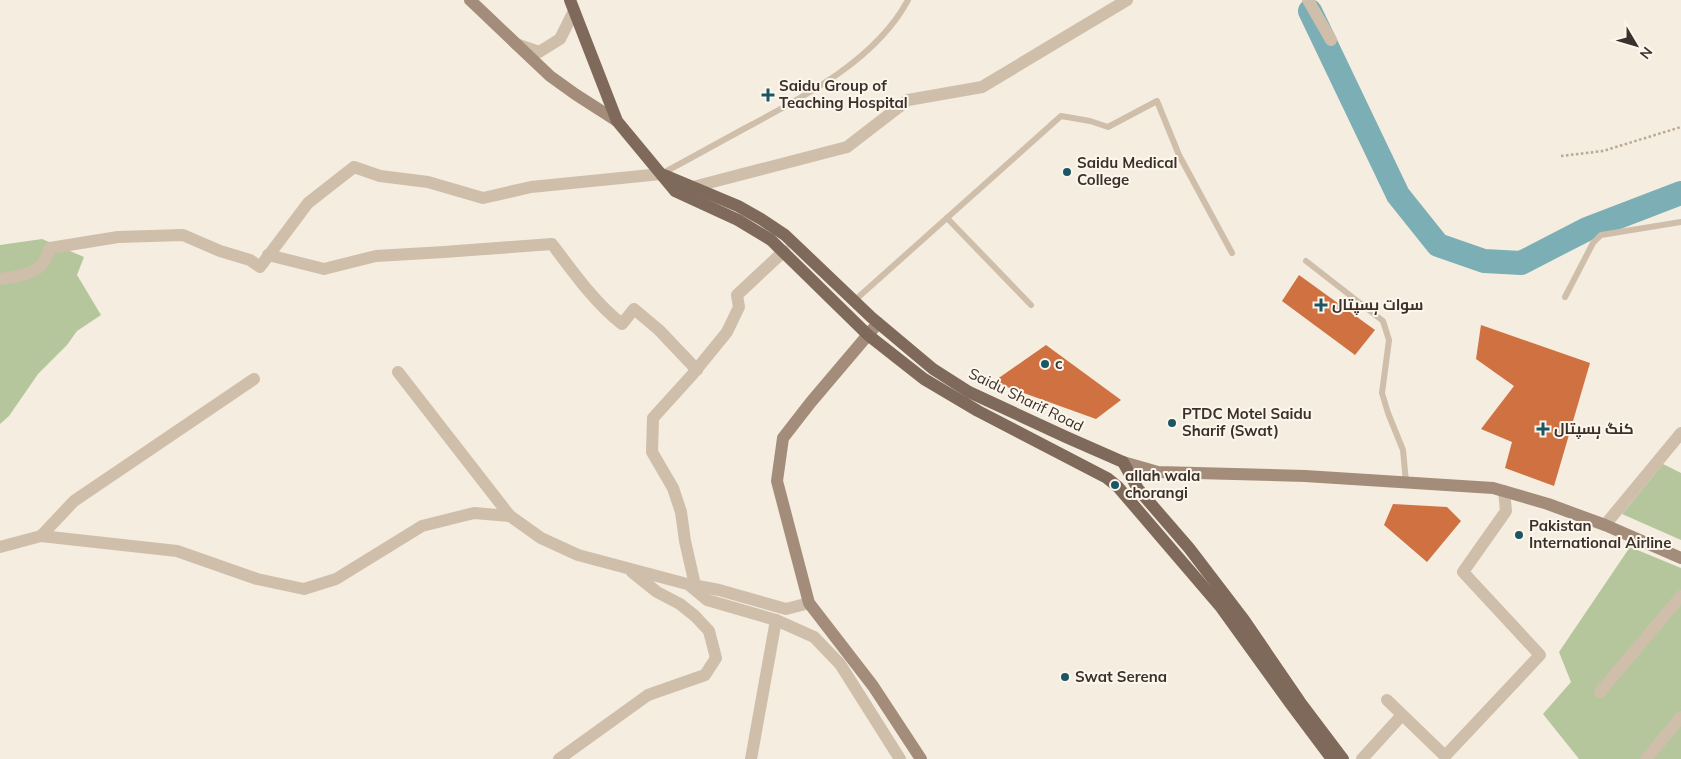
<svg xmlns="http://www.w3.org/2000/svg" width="1681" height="759" font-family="Mulish,Cairo,sans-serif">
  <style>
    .green { fill: #b5c69d }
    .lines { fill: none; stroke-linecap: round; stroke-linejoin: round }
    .river { stroke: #7baeb5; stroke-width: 24 }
    .building { fill: #d07142 }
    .path { stroke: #bba893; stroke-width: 2.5; stroke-dasharray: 2.5 2.5; stroke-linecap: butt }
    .lane { stroke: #cfbeaa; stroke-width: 6 }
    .street { stroke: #cfbeaa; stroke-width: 12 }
    .secondary { stroke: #a38d7a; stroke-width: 12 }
    .primary { stroke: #7f695a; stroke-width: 12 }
    .poi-dot { fill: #1b5762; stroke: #fcf6ed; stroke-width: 2 }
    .labels { text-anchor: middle; stroke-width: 4; stroke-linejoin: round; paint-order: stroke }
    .poi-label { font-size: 15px; font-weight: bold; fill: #3c312a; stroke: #fcf6ed; text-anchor: start }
    .street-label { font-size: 15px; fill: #3c312a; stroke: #fcf6ed }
  </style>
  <rect width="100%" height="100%" fill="#f5eddf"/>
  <g class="green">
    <polygon points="42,239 84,257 77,275 101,315 77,331 67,345 38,374 9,416 0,424 0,245"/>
    <polygon points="1663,464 1681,473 1681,540 1622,514"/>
    <polygon points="1630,547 1681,568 1681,759 1579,759 1543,714 1571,682 1559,652"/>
  </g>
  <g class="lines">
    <polyline class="river" points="1310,11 1398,195 1438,245 1484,261 1521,263 1587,229 1681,193"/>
  </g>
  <g class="building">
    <polygon points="1299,275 1375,330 1355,355 1282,301"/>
    <polygon points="1481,325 1590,363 1554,486 1505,468 1512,442 1481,429 1514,386 1476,359"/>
    <polygon points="1046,345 1121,400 1096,419 993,382"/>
    <polygon points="1393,504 1447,507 1461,521 1427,562 1384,525"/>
  </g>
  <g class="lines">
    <polyline class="path" points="1561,156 1603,151 1681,127"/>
    <g class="lane">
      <path d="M663,173C693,157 723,140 753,124C809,94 877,58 908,0"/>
      <polyline points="947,218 1031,305"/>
      <polyline points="1306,261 1383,321 1389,340 1382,393 1388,413 1403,450 1406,482"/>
      <polyline points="1565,297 1593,243 1601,235 1681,222"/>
      <polyline points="854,301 1061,116 1090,121 1108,127 1157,101 1179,155 1232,253"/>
    </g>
    <g class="street">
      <polyline points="1308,0 1331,40"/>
      <polyline points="516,44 539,52 560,39 574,11"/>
      <polyline points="693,187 847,147 908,100 982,87 1127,0"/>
      <path d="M268,255L324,269L376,256L444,252L552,244C573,272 595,303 622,324L634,309L659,330L697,370"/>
      <path d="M0,279C12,278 36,274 43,263C46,259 48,253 50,248L118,237L183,235L220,251L250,260L260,267L308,203L354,167L380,176L428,182L483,198L531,187L661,174"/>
      <polyline points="398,372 510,516 541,538 578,555 687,584 719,590 786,609 809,603"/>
      <polyline points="1605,525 1681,433"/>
      <polyline points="41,536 74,501 254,379"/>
      <polyline points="0,547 41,536 177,551 257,579 304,589 336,579 422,526 474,513 510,516"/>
      <polyline points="689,585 707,600 776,620 814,637 840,664 900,759"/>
      <polyline points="695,585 685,541 681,512 673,488 652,452 653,418 692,375 727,332 739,307 737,295 784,251"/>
      <polyline points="1600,692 1681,596"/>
      <polyline points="1387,700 1445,756 1540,655 1463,572 1506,511 1504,491"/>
      <polyline points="559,759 648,695 705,675 716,658 709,631 695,616 680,604 657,592 632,572"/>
      <polyline points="751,759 776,620"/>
      <polyline points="1362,759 1402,715"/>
      <polyline points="1646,759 1681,717"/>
    </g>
    <g class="secondary">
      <polyline points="470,0 550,76 575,94 617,121"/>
      <polyline points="878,323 811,402 783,438 777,481 809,603 873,686 921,759"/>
      <polyline points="1123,462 1158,472 1305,476 1493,488 1548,504 1605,525 1681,558"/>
    </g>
    <g class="primary">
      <polyline points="570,0 617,121 675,191 738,220 771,240 868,335 924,379 978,411 1107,478 1118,487 1220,606 1290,703 1332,759"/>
      <polyline points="664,175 738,206 761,219 785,235 871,317 933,369 969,392 1066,437 1123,462 1138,489 1189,548 1244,620 1300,702 1343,759"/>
    </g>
  </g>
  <g class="poi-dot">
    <path d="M765.5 87.5h5v5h5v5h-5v5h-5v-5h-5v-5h5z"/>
    <circle cx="1067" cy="172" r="5"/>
    <path d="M1318.5 297.5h5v5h5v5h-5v5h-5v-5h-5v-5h5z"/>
    <circle cx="1045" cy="364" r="5"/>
    <circle cx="1172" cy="423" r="5"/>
    <path d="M1540.5 421.5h5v5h5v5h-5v5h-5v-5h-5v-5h5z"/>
    <circle cx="1115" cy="485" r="5"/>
    <circle cx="1519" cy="535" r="5"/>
    <circle cx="1065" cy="677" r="5"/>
  </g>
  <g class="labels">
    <g class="poi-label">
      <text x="779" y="91">Saidu Group of<tspan x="779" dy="17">Teaching Hospital</tspan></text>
      <text x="1077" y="168">Saidu Medical<tspan x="1077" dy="17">College</tspan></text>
      <text x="1332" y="310">سوات ہسپتال</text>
      <text x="1055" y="369">c</text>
      <text x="1182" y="419">PTDC Motel Saidu<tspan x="1182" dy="17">Sharif (Swat)</tspan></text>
      <text x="1554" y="434">کنگ ہسپتال</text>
      <text x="1125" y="481">allah wala<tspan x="1125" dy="17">chorangi</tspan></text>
      <text x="1529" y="531">Pakistan<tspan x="1529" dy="17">International Airline</tspan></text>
      <text x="1075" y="682">Swat Serena</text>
    </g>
    <g class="street-label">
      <text transform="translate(1026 400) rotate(26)" y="5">Saidu Sharif Road</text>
    </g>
  </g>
  <g transform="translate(1636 45) rotate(128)" stroke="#fcf6ed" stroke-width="4" paint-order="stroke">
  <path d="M0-4L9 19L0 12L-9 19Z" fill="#3c312a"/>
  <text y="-8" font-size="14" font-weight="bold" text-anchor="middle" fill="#3c312a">N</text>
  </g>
</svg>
